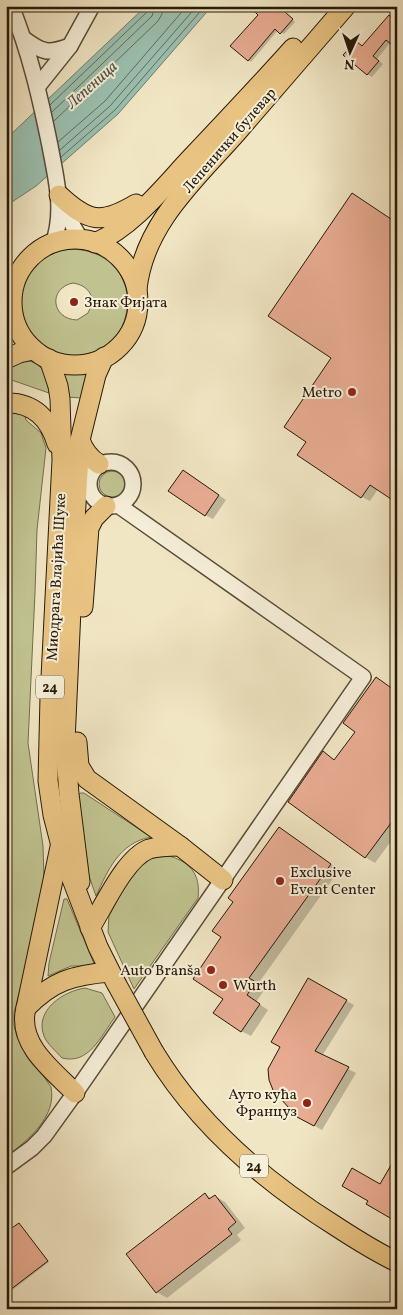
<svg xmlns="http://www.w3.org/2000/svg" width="403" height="1315" font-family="Vollkorn,serif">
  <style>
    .green { fill: #c0c390; stroke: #736e4c; fill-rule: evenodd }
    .water { fill: #9bc0b0; stroke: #6c7d6c }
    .shadow { fill: #0003 }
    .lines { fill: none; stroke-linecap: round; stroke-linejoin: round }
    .shore { stroke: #606c5c; stroke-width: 1 }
    .building { fill: #e8ac92; stroke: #261807 }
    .minor-casing { stroke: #594c36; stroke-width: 18 }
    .major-casing { stroke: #261807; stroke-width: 21 }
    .minor { stroke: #f6efd9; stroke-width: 15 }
    .major { stroke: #e8c382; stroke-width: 19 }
    .major-bridge-casing { stroke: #261807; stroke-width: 21; stroke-linecap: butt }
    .major-bridge { stroke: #e8c382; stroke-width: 19 }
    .poi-dot { fill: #8f2418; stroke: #f6efd9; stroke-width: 2 }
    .labels { text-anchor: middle; stroke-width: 4; stroke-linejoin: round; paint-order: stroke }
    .shield { fill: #f6efd9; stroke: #645846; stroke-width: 1 }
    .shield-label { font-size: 14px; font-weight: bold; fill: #261807 }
    .street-label { font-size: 15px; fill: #261807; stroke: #f6efd9 }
    .poi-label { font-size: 15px; fill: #261807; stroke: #f6efd9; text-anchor: start }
    .water-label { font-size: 16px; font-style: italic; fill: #4f5342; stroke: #f6efd9 }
  </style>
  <rect width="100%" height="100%" fill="#f1e6c4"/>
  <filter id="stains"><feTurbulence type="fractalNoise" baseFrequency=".004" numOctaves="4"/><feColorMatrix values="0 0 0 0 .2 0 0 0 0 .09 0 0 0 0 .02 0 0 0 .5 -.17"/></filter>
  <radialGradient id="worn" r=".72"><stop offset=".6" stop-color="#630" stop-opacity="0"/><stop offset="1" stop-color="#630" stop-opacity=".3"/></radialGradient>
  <g class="green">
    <path d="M65,249C156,246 141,370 62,355C47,352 34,341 27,328C7,292 29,260 65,249ZM73,283C85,285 91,291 93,302L88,313L77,320C51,319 48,288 73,283Z"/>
    <path d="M24,360C45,363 46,375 49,393L6,378V370L13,363Z"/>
    <polygon points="63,374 90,374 81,398 67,397"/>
    <path d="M6,410L24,412L26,420L41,433L46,448L37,530L35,593L28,743L43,846L44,877L37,924L14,1013V1025L17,1037L51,1087C57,1117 28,1140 6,1157Z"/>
    <circle cx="112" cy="484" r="13"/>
    <path d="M81,793H84L151,837C119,843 108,870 96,896L89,876L78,794Z"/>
    <path d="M166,855C189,861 201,873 198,898L134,989L108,932L109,916L134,869L153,856Z"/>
    <polygon points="64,899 67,899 95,966 71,966 48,976 49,963"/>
    <path d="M85,988L102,993L115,1017C101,1036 89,1065 62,1058C56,1051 47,1044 44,1036C34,1010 64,991 85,988Z"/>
  </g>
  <polygon class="water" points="146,6 212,6 118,114 36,186 6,206 6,139"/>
  <g class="shadow">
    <polygon points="278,6 295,22 284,34 278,30 251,62 248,60 260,15"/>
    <polygon points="397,22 391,42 377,59 383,64 372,77 367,74 363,47"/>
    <polygon points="332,358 378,489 370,501 362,497 308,441"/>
    <polygon points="190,476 226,500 213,519 205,515"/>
    <polygon points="397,654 397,666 391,662"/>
    <polygon points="376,678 397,692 397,833 375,863 365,857 324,753 335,760 356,732"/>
    <polygon points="289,834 339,870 258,984 265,989 256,1002 268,1010 251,1036 241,1031 224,999"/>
    <polygon points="308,980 354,1005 322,1056 356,1073 322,1130 297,1116 281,1047"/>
    <polygon points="205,1194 212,1199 215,1196 225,1202 245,1228 237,1235 241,1240 167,1298 157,1292"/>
    <polygon points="19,1224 49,1262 6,1295 6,1234"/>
  </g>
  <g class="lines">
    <g class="shore">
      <polyline points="50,105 147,12 149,6"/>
      <polyline points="52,112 152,16 155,6"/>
      <polyline points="54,121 158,21 162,14 163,6"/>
      <polyline points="58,142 105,101 187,6"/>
      <polyline points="60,150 110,106 197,6"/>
      <polyline points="61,157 115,110 205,6"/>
    </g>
  </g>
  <g class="building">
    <polygon points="249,6 278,6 293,19 280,34 275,29 248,61 230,46 258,15"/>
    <polygon points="389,15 397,21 397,49 386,40 373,56 379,61 367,75 343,55 356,41 362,46"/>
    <polygon points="352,193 397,223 397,503 370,485 361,498 297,455 306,442 284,427 331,358 268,316"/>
    <polygon points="183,470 219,495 205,516 168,491"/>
    <polygon points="376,677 397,692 397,815 365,858 288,802 323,751 334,760 355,732 343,723"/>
    <polygon points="279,827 331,864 249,978 256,982 247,995 260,1004 241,1032 213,1013 223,999 193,979 221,937 212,931 233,902 228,898"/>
    <polygon points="308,978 347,1000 315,1051 349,1067 314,1126 297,1117 273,1090 269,1080 268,1069 280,1047 271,1042"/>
    <polygon points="397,1155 397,1222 366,1204 368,1201 342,1186 352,1168 380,1184"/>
    <polygon points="205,1193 209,1199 215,1195 236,1222 228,1229 232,1234 156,1293 126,1254"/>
    <polygon points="19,1223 48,1261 6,1293 6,1232"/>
  </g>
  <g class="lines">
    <g class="minor-casing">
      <g id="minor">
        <path d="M11,6C30,53 40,97 50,146C56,179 65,211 53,244"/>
        <path d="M24,39C43,53 48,54 70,46"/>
        <polyline points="38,86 70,46 92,6"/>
        <polyline points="62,201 74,228 81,240"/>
        <circle cx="111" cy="484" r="22"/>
        <polyline points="6,1167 32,1148 44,1136 75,1093 363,677 118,505"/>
      </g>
    </g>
    <g class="major-casing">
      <g id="major">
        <path d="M59,195C88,222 101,225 136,204"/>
        <circle cx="75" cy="302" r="63"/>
        <path d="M95,243C132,227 162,189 189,160C224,123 259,86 293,48"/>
        <path d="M137,289C144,223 197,178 238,131C274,89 310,48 346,6"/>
        <polyline points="6,359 19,353 33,350"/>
        <polyline points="49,359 58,386 60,399 62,460 50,697 48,781 53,815 65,861 98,947 116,983"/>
        <path d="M6,403C34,402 50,420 57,444"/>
        <path d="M80,440C84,451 89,458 99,464"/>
        <polyline points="83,607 89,528 94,518 106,506"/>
        <polyline points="77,742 79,766 87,779 180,846 223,880"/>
        <path d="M60,847L25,1013C20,1047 54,1071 75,1093"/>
        <polyline points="80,882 69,794 65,742 75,521 80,440 96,375 104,357"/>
        <path d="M90,928C104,906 125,858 149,849C159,846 170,846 180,846"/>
        <path d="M26,1008C52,981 73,975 110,972"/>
        <path d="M154,1052C198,1125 265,1182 337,1227C357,1240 376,1252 397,1262"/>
      </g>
    </g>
    <use href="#minor" class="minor"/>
    <use href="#major" class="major"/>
    <g class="major-bridge-casing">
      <polyline id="major-bridge" points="116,983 154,1052"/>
    </g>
    <use href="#major-bridge" class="major-bridge"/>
  </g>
  <g class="poi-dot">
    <circle cx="74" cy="302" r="5"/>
    <circle cx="352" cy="392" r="5"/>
    <circle cx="280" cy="881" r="5"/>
    <circle cx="211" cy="970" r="5"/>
    <circle cx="223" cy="985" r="5"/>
    <circle cx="307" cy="1103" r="5"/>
  </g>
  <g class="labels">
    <g class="shield">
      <rect x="36" y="675.5" width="28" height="23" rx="4"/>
      <rect x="240" y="1154.5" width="28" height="23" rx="4"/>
    </g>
    <g class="shield-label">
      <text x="50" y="692">24</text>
      <text x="254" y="1171">24</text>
    </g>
    <g class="street-label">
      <text transform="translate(229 140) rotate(-49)" y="5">Лепенички булевар</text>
      <text transform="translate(56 577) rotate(-87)" y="5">Миодрага Влајића Шуке</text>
    </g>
    <g class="poi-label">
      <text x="84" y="307">Знак Фијата</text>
      <text x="342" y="397" text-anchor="end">Metro</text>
      <text x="290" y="877">Exclusive<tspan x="290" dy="17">Event Center</tspan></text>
      <text x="201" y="975" text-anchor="end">Auto Branša</text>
      <text x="233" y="990">Wurth</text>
      <text x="297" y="1099" text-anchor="end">Ауто кућа<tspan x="297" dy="17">Француз</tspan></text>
    </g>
    <g class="water-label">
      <text transform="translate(91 84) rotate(-42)" y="6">Лепеница</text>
    </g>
  </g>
  <rect width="403" height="1315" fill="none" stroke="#f1e6c4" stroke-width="25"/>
  <rect x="8" y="8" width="388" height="1300" fill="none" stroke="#261807" stroke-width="2.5"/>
  <rect x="12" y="12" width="378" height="1290" fill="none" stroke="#261807"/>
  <g transform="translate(350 52) rotate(183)" stroke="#f6efd9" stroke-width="4" paint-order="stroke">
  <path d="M0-4L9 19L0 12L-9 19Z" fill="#261807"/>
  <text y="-8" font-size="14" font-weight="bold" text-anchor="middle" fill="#261807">N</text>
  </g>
  <rect width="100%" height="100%" filter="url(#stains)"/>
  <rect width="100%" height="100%" fill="url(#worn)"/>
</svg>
